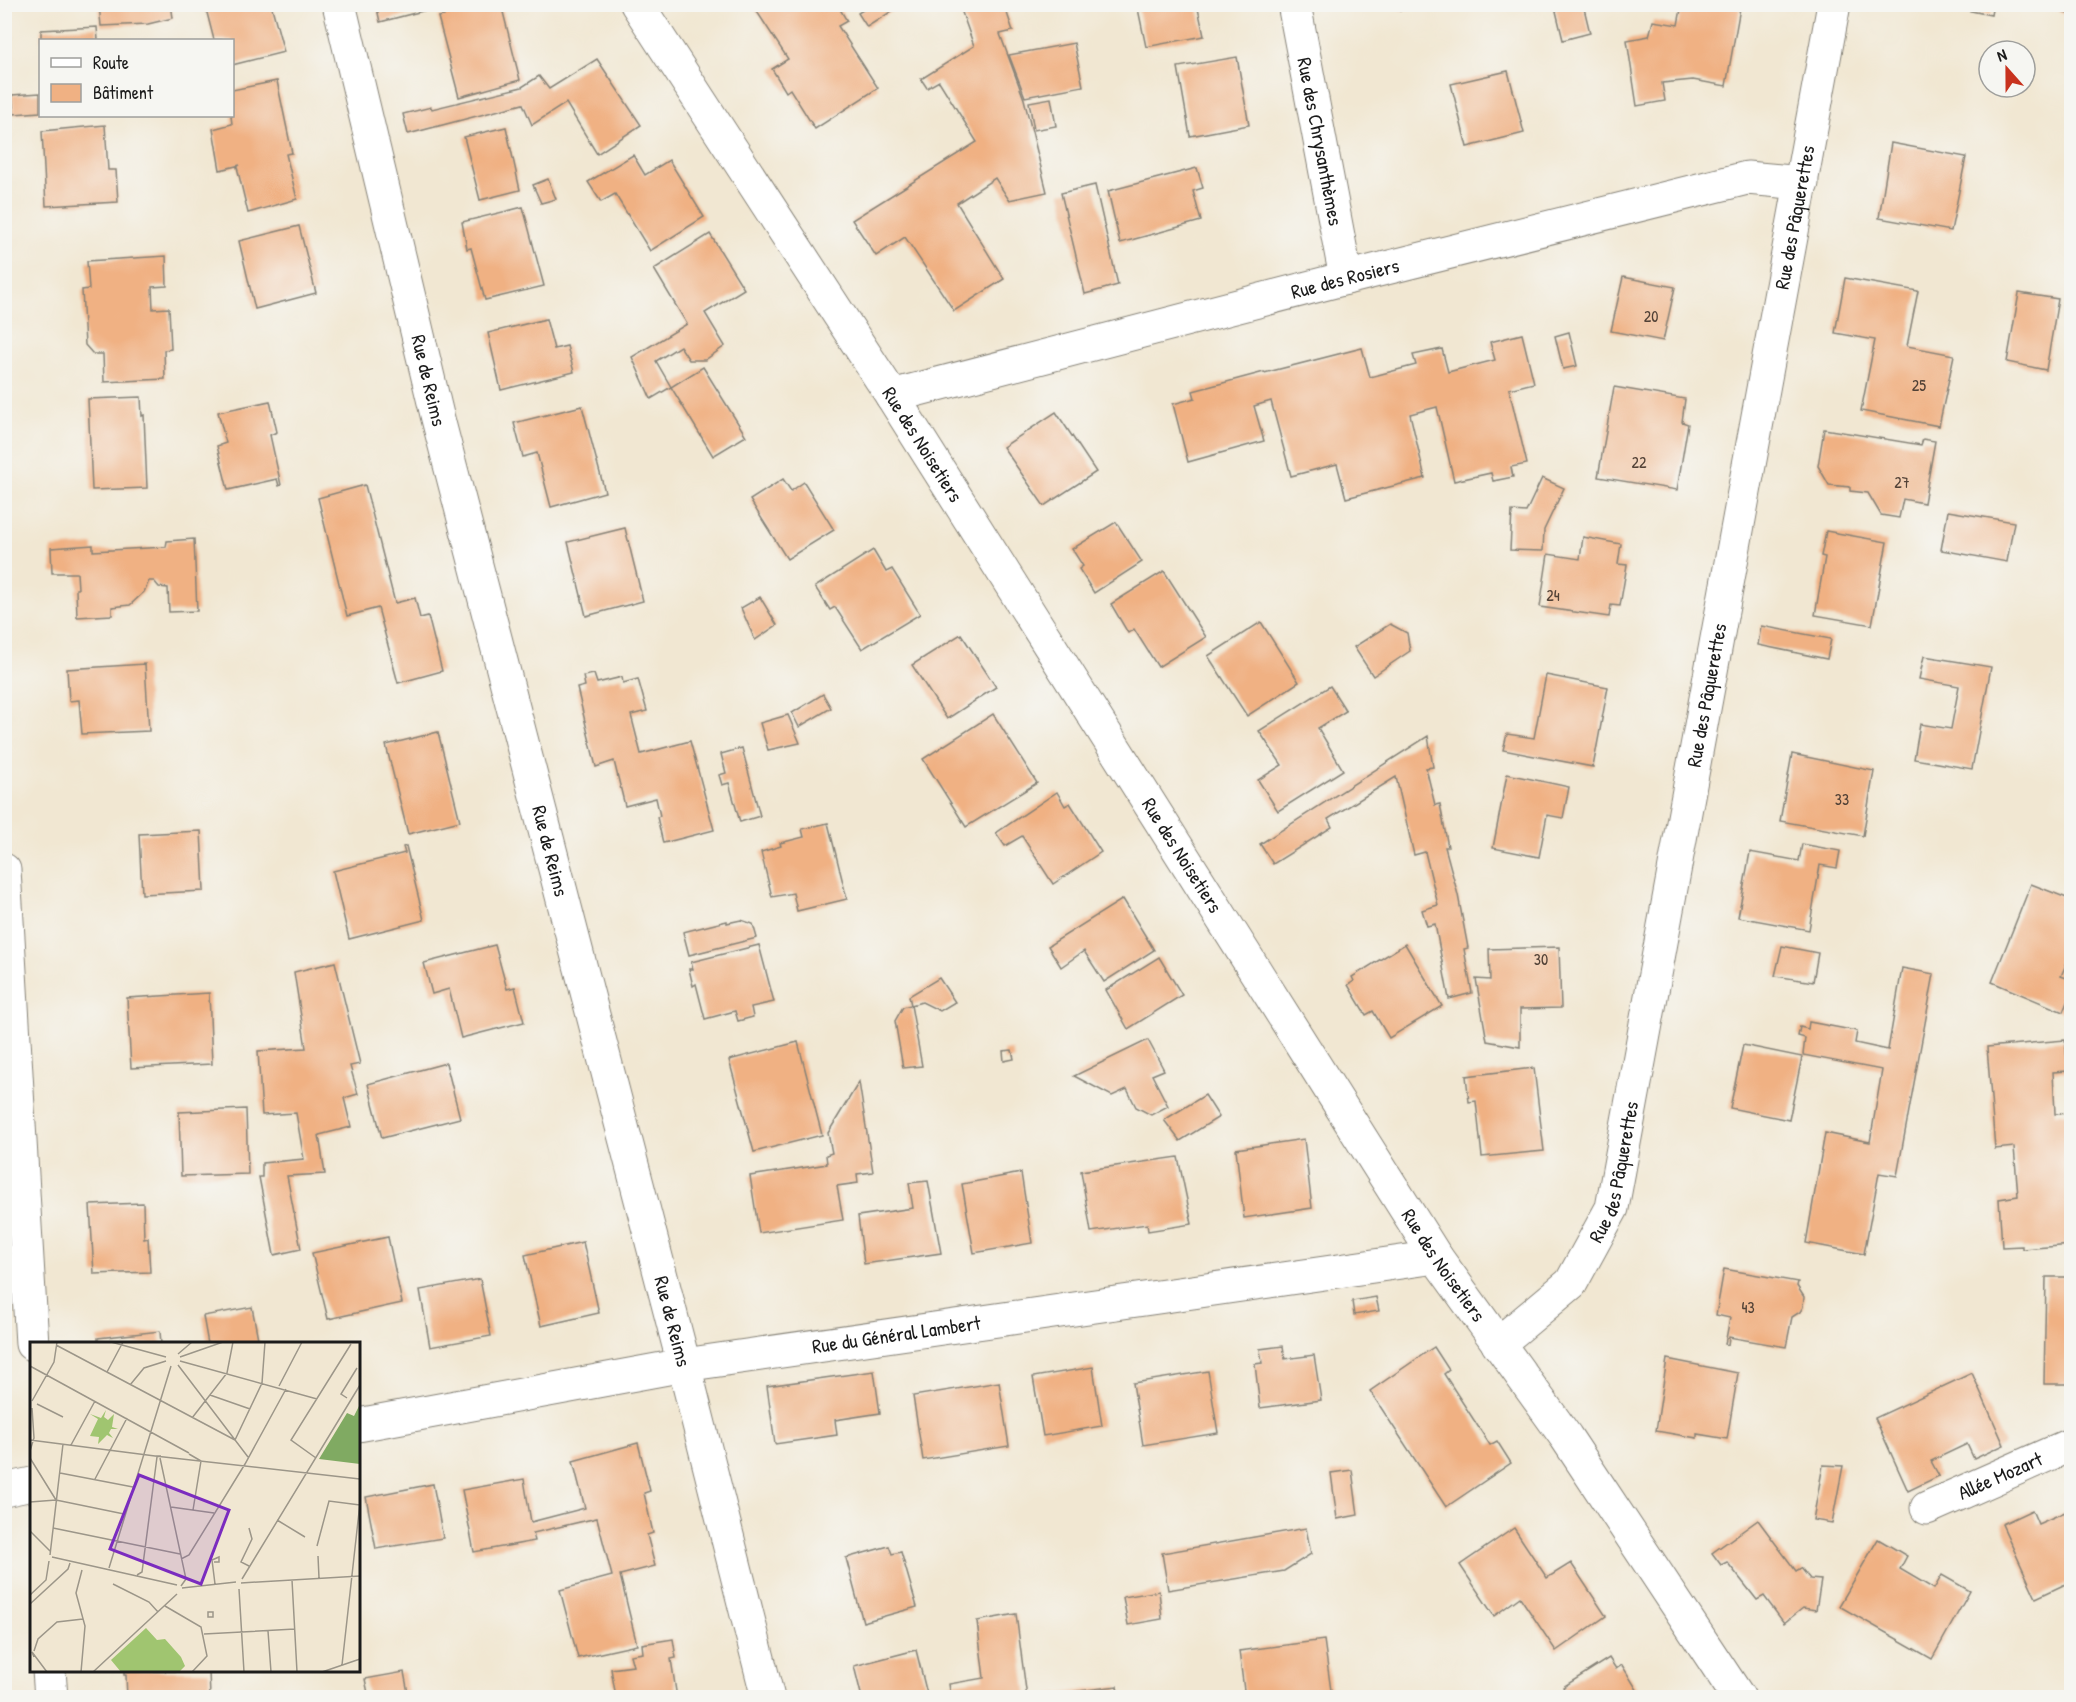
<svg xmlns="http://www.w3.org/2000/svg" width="2076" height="1702" font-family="'Patrick Hand',sans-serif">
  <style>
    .building { fill: #f0b183 }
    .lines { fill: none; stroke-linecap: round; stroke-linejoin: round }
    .street-casing { stroke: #868277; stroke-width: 35 }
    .street { stroke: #fff; stroke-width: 33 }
    .labels { text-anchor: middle; stroke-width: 6; stroke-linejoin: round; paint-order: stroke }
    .number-label { font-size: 16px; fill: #514136 }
    .street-label { font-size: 20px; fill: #1c1c1c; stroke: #f6f6f2 }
    .inset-road { fill: none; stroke: #9c9689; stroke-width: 1.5 }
    .view { fill: #7b2cbf; fill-opacity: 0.15; stroke: #7b2cbf; stroke-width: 3 }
    .inset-edge { fill: none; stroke: #1c1c1c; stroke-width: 3 }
  </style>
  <rect width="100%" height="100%" fill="#f6f6f2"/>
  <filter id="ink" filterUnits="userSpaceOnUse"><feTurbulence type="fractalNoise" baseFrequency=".0167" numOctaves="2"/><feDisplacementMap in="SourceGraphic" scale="12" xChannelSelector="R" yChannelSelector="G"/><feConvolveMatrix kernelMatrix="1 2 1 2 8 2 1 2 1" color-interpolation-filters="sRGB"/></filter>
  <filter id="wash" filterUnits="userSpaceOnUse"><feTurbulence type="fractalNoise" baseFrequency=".008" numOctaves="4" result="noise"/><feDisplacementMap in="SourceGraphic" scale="24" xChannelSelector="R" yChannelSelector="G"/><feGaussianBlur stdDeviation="1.35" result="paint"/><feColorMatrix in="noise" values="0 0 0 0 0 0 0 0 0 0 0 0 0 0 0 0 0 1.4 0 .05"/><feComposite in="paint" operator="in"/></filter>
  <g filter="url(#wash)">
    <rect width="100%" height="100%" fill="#f1e7d2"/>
    <g id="blocks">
      <g class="building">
        <polygon points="99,4 171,4 173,18 148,24 101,26"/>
        <polygon points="225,4 271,4 284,52 232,65 232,40 214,40 206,9"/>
        <polygon points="376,4 501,4 520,80 459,97 438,17 444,16 442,6 380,22"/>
        <polygon points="752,4 837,4 847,21 838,26 878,88 815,129 790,89 786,92 772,69 788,59"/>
        <polygon points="866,4 903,4 867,27 858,13 868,7"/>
        <polygon points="959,4 1004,4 1013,31 1000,34 1024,99 1047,192 1009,200 995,178 957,203 1004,279 954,311 905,237 876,256 852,220 977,142 939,81 927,88 921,79 974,46"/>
        <polygon points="1137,4 1197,4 1204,36 1146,47"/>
        <polygon points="1399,4 1423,4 1423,6 1400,10"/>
        <polygon points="1565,4 1583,4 1590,33 1563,40 1555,7"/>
        <polygon points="1682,4 1738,4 1738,8 1740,8 1726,86 1693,80 1662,83 1665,101 1637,106 1627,40 1649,36 1653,21 1678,25"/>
        <polygon points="1937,4 1993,4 1991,15"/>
        <polygon points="2059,4 2072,4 2072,15 2058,11"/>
        <polygon points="97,27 98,40 41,40 41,30"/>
        <polygon points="1074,43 1083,86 1025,97 1009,55"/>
        <polygon points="1237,57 1249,125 1190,136 1178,67"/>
        <polygon points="597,59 641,125 597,154 566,103 532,125 523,104 408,134 403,114 431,107 432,109 522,87 539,76 549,89"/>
        <polygon points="1508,71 1524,133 1467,147 1451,84"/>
        <polygon points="277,81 292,153 286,154 297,199 248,213 237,167 240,165 220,170 213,129 232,124 231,116 232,116 232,90"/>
        <polygon points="40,93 40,112 14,114 12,95"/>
        <polygon points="1051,98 1056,126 1034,130 1029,102"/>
        <polygon points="105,125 108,170 116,170 118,202 46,206 42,131"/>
        <polygon points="506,127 520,190 480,200 464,137"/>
        <polygon points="1891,143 1966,157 1951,231 1879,218"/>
        <polygon points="633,155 645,175 669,160 704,217 650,251 615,194 601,202 588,182"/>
        <polygon points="1197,168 1203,188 1193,191 1201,221 1120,243 1108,191"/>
        <polygon points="548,179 556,199 541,203 533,185"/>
        <polygon points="1095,185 1118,285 1085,294 1061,193"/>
        <polygon points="523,207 544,286 485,300 471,248 467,249 462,222"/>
        <polygon points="299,226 316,293 255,309 239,241"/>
        <polygon points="710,234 744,289 705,313 725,346 705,360 689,360 680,346 656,361 671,387 651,399 632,357 687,324 654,269"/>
        <polygon points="166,256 167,286 152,287 153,309 169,308 171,349 164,350 165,379 104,382 103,354 93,354 85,345 82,290 89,289 87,261"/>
        <polygon points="1623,277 1675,287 1663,341 1611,331"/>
        <polygon points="1845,278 1918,291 1907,346 1954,355 1939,426 1861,411 1875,340 1835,333"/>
        <polygon points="2019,293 2058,299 2046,370 2007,362"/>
        <polygon points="546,319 554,349 567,346 574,372 501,390 488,333"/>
        <polygon points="1569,332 1577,366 1563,369 1555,336"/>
        <polygon points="1522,334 1534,383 1509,389 1527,464 1511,467 1513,477 1493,481 1491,473 1454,481 1437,407 1410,414 1425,478 1346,498 1337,464 1291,476 1271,401 1254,406 1264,441 1188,462 1173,404 1195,398 1193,391 1264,372 1264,373 1362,348 1370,377 1416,365 1413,355 1442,349 1448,372 1495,360 1490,342"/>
        <polygon points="703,367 746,436 713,456 671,387"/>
        <polygon points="1614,387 1685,399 1682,422 1688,424 1677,490 1598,477"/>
        <polygon points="141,397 142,416 144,415 147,488 92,490 88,399"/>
        <polygon points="270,401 277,432 270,435 281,485 279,486 277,479 228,490 217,446 226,443 218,412"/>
        <polygon points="582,406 605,492 551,507 537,453 523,457 514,423"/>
        <polygon points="1056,412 1096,472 1044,506 1003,447"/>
        <polygon points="1824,429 1921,445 1923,439 1935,441 1924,503 1903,499 1899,518 1881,515 1868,493 1850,491 1850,487 1829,485 1818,466"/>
        <polygon points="1542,478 1564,488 1544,530 1543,551 1510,550 1512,511 1526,512"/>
        <polygon points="783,479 791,491 804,482 834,530 787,559 750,500"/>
        <polygon points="365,485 395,603 415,598 420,618 428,616 442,671 398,683 378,608 347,616 318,498"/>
        <polygon points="1948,511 2014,522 2007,562 1941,550"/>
        <polygon points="1116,522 1142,562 1094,593 1079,569 1083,566 1072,549"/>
        <polygon points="625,528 643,601 586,616 568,542"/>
        <polygon points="1826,531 1887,542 1872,625 1815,615 1825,557 1821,556"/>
        <polygon points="1583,537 1621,544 1618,564 1627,565 1620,606 1611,605 1609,617 1540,607 1548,554 1580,559"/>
        <polygon points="194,539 197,611 169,612 168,588 159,587 154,581 149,581 144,592 130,605 112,607 112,615 77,617 76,589 78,589 77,573 52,573 51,548 93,545 93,551 166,547 167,541"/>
        <polygon points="873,550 886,572 892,569 920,614 862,649 835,607 830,610 815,587"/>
        <polygon points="1164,571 1206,637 1158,667 1134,629 1128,633 1111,604"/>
        <polygon points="760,597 777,625 755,640 741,608"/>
        <polygon points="1261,622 1299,682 1247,716 1208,656"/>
        <polygon points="1390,624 1407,633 1410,651 1373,676 1354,647"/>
        <polygon points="1761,626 1831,639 1827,659 1758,645"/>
        <polygon points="961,634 996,687 947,719 912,665"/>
        <polygon points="1924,656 1991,667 1972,769 1914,759 1920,724 1951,729 1959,686 1919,679"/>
        <polygon points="145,664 149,731 82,734 79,700 69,701 67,669"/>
        <polygon points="594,674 597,683 622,677 623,683 638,679 647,711 631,715 641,754 690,741 714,830 663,843 657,817 660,816 656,798 625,806 614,761 596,767 577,688 585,686 583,676"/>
        <polygon points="1546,675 1608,687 1593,767 1503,750 1507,734 1534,738"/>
        <polygon points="1330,686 1346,711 1318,728 1343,770 1278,811 1258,780 1282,765 1259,731"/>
        <polygon points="823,694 831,708 799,727 792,713"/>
        <polygon points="993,714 1037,783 966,827 923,759"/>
        <polygon points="788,715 800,743 768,750 760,723"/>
        <polygon points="438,732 460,821 408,834 386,745"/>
        <polygon points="1428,736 1433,767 1426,768 1435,805 1440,804 1448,847 1445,847 1458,895 1468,948 1464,949 1472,993 1449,999 1435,924 1427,926 1422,910 1438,905 1425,852 1414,855 1396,777 1328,819 1332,827 1273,864 1260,844"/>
        <polygon points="742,748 760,816 740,822 729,783 722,785 719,775 726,773 721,754"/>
        <polygon points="1792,754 1874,771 1863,836 1780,821"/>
        <polygon points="1507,774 1569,787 1563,818 1547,815 1539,857 1493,848"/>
        <polygon points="1057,792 1065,806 1070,803 1101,852 1053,884 1022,836 1005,846 996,833"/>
        <polygon points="828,823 847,899 797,911 793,893 772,897 761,852 781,846 780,843 804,837 802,829"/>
        <polygon points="201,831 204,891 142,894 139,834"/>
        <polygon points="1802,844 1840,851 1837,868 1820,865 1809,930 1738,917 1750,852 1799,861"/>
        <polygon points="406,846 424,920 349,939 333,871 405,853 403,847"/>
        <polygon points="2031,884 2072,900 2072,951 2061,976 2072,980 2072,990 2063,1012 1992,982"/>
        <polygon points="1123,899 1154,950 1104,982 1084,951 1061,967 1048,946"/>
        <polygon points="741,920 753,924 757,938 689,955 683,932 727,921 727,923"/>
        <polygon points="1405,944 1442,1006 1389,1038 1373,1011 1366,1015 1348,985 1354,981 1352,977"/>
        <polygon points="495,945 507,989 515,987 524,1022 461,1038 449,989 432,994 424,963"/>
        <polygon points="759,945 774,1002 751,1007 753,1017 738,1021 735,1011 705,1019 696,984 693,986 689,969 693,969 691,962"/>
        <polygon points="1782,946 1818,953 1813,982 1775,976"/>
        <polygon points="1559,947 1561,1008 1520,1009 1520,1047 1487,1041 1476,979 1490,980 1489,949"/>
        <polygon points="1159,957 1182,995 1128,1029 1106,990"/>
        <polygon points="335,962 360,1064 350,1066 358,1094 344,1098 351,1127 319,1135 325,1174 287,1176 301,1249 274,1255 259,1177 262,1177 262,1163 304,1159 296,1113 262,1115 258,1051 306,1048 294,972"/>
        <polygon points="1902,968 1934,974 1897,1176 1879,1173 1864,1254 1806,1243 1825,1133 1870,1142 1882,1070 1803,1055 1805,1038 1798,1036 1800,1027 1808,1029 1809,1022 1857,1031 1855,1043 1888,1050"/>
        <polygon points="939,978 955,1002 940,1011 922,1002 911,1005 909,996"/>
        <polygon points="209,993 212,1064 131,1068 127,998"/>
        <polygon points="911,1005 922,1066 903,1068 895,1021 903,1007"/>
        <polygon points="1148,1040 1164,1070 1152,1075 1168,1106 1151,1115 1136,1107 1127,1089 1112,1096 1074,1076"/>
        <polygon points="2065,1040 2068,1071 2053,1072 2055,1114 2072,1113 2072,1245 2022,1249 2022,1246 2002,1247 1999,1199 2018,1196 2014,1147 1995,1149 1987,1047"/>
        <polygon points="798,1042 822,1135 754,1152 729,1060"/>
        <polygon points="1743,1045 1802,1057 1789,1120 1730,1108"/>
        <polygon points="1012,1050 1014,1059 1004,1061 1003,1051"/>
        <polygon points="446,1063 460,1118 382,1138 368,1084"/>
        <polygon points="1534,1068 1544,1151 1482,1157 1476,1101 1469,1102 1466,1076"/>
        <polygon points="859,1082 873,1172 857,1174 858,1183 837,1186 843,1220 759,1233 750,1176 827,1164 826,1155 832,1153 828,1133"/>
        <polygon points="1205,1095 1219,1117 1180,1141 1164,1120"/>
        <polygon points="246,1109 248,1174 181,1176 179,1112"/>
        <polygon points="1304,1139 1312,1208 1244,1218 1236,1149"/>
        <polygon points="1178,1157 1192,1224 1148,1231 1147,1224 1091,1232 1081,1171"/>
        <polygon points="1021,1173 1032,1243 974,1253 962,1184"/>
        <polygon points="928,1181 941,1253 864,1264 858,1216 913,1208 909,1183"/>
        <polygon points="143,1203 144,1239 148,1238 150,1272 94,1274 90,1205"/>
        <polygon points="388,1237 402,1303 328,1319 312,1253"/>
        <polygon points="583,1242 599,1313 541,1326 525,1255"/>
        <polygon points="1724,1269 1798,1282 1797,1286 1804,1297 1803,1307 1800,1312 1792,1317 1786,1347 1729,1337 1728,1345 1725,1344 1730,1318 1716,1315"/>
        <polygon points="2046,1277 2072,1277 2072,1384 2044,1384"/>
        <polygon points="480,1279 491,1336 430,1347 420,1290"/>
        <polygon points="1376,1297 1379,1311 1354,1315 1352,1301"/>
        <polygon points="252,1307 259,1344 208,1344 203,1316"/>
        <polygon points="160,1331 161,1344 98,1344 98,1338"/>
        <polygon points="1283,1346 1285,1359 1314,1355 1321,1400 1260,1408 1255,1364 1262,1363 1260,1349"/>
        <polygon points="1434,1347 1449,1370 1444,1374 1490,1445 1497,1441 1511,1463 1446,1507 1370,1391"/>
        <polygon points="1667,1359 1738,1373 1727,1439 1697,1434 1697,1438 1656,1431"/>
        <polygon points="1093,1367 1102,1426 1043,1436 1033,1377"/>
        <polygon points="874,1371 880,1413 835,1420 837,1435 775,1444 767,1386"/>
        <polygon points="1208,1371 1218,1433 1143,1445 1133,1383"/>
        <polygon points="1972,1373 2004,1445 1974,1459 1967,1444 1931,1461 1939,1476 1908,1491 1875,1418"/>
        <polygon points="999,1382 1009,1446 923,1460 913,1396"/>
        <polygon points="638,1443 650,1491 644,1493 653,1533 647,1535 655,1566 620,1575 637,1645 578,1658 560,1590 612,1576 597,1518 533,1533 535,1541 474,1552 462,1490 524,1479 531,1522 585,1508 573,1461"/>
        <polygon points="1823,1465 1843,1466 1832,1523 1813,1520"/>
        <polygon points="1352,1470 1358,1515 1337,1519 1331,1473"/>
        <polygon points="433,1484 443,1538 376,1549 366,1497"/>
        <polygon points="2072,1509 2072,1581 2036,1598 2002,1524 2032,1510 2038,1524"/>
        <polygon points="1758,1520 1796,1571 1801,1568 1810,1579 1821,1580 1816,1610 1803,1608 1784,1623 1764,1596 1757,1600 1727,1562 1721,1565 1712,1553"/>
        <polygon points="1306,1528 1311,1554 1284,1571 1168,1590 1162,1553"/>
        <polygon points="1514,1528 1547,1578 1571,1563 1606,1616 1556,1651 1520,1597 1494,1616 1460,1565"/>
        <polygon points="1878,1539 1907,1556 1900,1569 1934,1589 1942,1575 1970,1591 1932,1659 1839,1606"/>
        <polygon points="889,1546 892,1554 901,1552 917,1607 863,1622 846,1558"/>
        <polygon points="1159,1591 1162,1619 1128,1625 1123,1597"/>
        <polygon points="1016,1614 1027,1698 951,1698 949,1684 984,1678 977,1621"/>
        <polygon points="673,1639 676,1658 671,1659 677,1698 629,1698 629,1695 616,1697 611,1669 633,1666 630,1655 643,1653 642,1644"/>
        <polygon points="1324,1640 1332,1698 1245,1698 1239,1651"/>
        <polygon points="916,1650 928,1698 862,1698 854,1666"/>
        <polygon points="1609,1658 1616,1669 1622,1665 1642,1698 1569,1698 1563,1687"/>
        <polygon points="124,1671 209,1671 210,1698 127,1698 126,1675 124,1675"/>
        <polygon points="404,1672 409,1698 369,1698 365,1679"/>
        <polygon points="1117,1686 1119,1698 1049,1698 1049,1695"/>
      </g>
    </g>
  </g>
  <g filter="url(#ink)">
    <use href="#blocks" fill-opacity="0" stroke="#868277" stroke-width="1.5"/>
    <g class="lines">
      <g class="street-casing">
        <g id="street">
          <path id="s1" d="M339,4L437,415L684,1365L768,1698"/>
          <path id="s2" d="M637,4L892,396L1436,1257L1566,1437L1739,1698"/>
          <path id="s3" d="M1294,4L1346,278"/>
          <path id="s4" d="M892,396L1346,278L1747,178L1802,183"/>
          <polyline points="4,870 32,1344"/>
          <path id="s5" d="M1498,1344L1571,1283L1612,1208L1834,4"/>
          <path id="s6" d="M358,1425L684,1365L1436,1257"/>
          <polyline points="4,1490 32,1484"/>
          <path id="s7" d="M1927,1508L2072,1444"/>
          <polyline points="49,1670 51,1698"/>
        </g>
      </g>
      <use href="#street" class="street"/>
    </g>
  </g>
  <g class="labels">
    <g class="number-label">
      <text x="1651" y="322">20</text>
      <text x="1919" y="391">25</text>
      <text x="1639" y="468">22</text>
      <text x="1902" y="488">27</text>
      <text x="1553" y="601">24</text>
      <text x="1842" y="805">33</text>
      <text x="1541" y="965">30</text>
      <text x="1748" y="1313">43</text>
    </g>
    <g class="street-label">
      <text dy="7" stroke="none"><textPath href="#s3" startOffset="140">Rue des Chrysanthèmes</textPath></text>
      <text dy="7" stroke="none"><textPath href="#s5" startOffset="1188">Rue des Pâquerettes</textPath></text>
      <text dy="7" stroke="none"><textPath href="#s4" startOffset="468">Rue des Rosiers</textPath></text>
      <text dy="7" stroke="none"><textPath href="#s1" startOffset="387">Rue de Reims</textPath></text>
      <text dy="7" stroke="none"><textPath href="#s2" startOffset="525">Rue des Noisetiers</textPath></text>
      <text dy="7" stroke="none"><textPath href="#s5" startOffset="702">Rue des Pâquerettes</textPath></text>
      <text dy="7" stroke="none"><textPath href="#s1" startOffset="873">Rue de Reims</textPath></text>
      <text dy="7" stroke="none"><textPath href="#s2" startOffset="1011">Rue des Noisetiers</textPath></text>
      <text dy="7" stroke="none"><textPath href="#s5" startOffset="216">Rue des Pâquerettes</textPath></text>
      <text dy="7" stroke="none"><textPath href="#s2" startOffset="1497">Rue des Noisetiers</textPath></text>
      <text dy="7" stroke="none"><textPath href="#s1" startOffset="1359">Rue de Reims</textPath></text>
      <text dy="7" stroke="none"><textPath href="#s6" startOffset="546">Rue du Général Lambert</textPath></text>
      <text dy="7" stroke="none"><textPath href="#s7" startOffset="80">Allée Mozart</textPath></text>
    </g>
  </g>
  <g transform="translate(30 1342)">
    <rect width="330" height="330" fill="#f1e7d2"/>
    <path d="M76,68L74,75L78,78L84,72L82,85L88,87H81L79,91L83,96L77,93L68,102L69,95L60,94L68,77L60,72L71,76ZM116,286L127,298L135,297L151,315L155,324L149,330H91L81,318Z" fill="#a0c570"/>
    <path d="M329,64L330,122L289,117L317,71L324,74Z" fill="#80aa62"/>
    <path class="inset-road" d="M81,0L136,15M26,3L205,98M148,12L162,0M150,15L193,0M150,19L287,57M148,23L218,115M0,24L159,111M77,30L93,0M100,43L114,26L136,19M249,44L272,0M180,53L220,67M317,56L311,52L327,26M2,59L24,20L27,0M7,62L33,75M162,76L197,31L203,0M0,98L125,114M205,98L232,41L235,0M41,103L65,59M0,109L4,96L2,66M159,112L171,119L163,168M131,114H125L330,137M0,116L26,158M130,116L156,237L151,244M286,116L261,98L321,2M30,131L103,145M65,137L97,76M0,160L26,158L94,172M141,165L184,171M247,178L275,195M23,186L150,212M0,189L20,209M287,204L299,159L330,163M20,213L33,102M288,214L289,236M22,215L147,243M151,217L159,213L215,122L256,47M184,220H189V215L182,218L185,242M219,224L211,220L222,197L219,186M79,226L141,24M107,233L112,230L127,115M212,237L330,43M262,238L267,330M211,241L330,234M83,242L119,260L128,270M152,246L206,240M209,247L214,330M0,253L16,238L19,219M0,262L38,227L40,221M135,264L171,285L177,314L162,330M178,270H183V275H178ZM238,289L241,330M174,292L265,287M4,309L8,297L27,280L53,277M4,315L2,310L17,330M312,323L330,161M51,330L55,284L46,251L52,228M63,330L147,252M292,330L330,317"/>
    <path class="view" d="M109,133L199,168L171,242L80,207Z"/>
    <rect width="330" height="330" class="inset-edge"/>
  </g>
  <rect width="2076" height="1702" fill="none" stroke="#f6f6f2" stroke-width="24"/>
  <rect x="39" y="39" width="195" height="78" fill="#f6f6f2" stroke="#9f9f9c" stroke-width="1.5"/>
  <rect x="51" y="58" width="30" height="9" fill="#ffffff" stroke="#9f9f9c" stroke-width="1.5"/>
  <text x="93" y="69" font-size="18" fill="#1c1c1c">Route</text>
  <rect x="51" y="84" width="30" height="18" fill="#f0b183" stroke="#9f9f9c" stroke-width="1.5"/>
  <text x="93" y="99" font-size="18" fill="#1c1c1c">Bâtiment</text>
  <g transform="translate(2007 69) rotate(339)"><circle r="28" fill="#f6f6f2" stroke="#9f9f9c" stroke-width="1.5"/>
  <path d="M0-4.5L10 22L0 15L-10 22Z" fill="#c8321e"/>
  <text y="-9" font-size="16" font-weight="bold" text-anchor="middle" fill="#1c1c1c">N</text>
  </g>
</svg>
